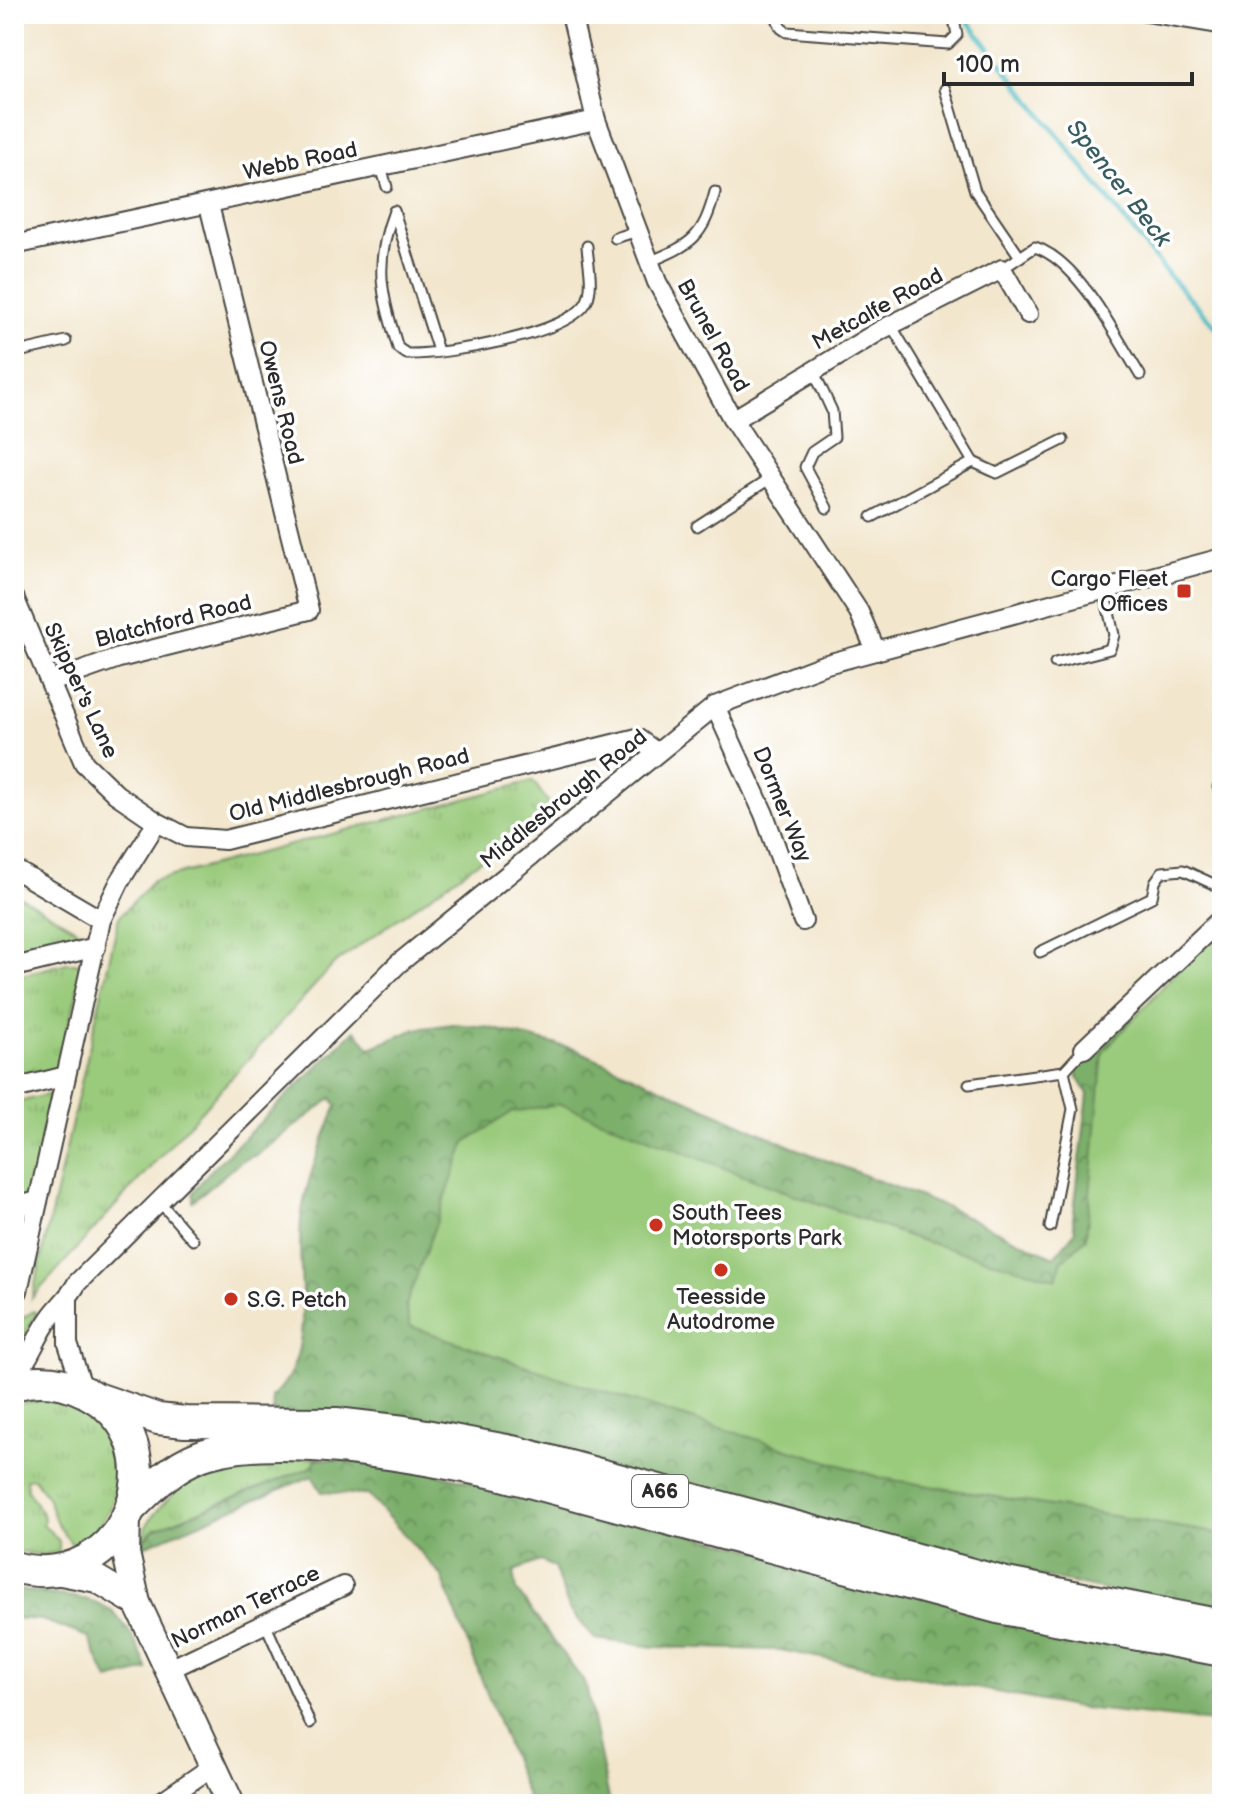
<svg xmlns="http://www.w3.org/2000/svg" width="1236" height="1818" font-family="'Balsamiq Sans',sans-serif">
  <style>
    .grass { fill: url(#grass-tufts); stroke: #627b53; stroke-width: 2 }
    .forest { fill: url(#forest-crowns); stroke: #536d4b; stroke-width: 2 }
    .pitch { fill: #9acb7b; stroke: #627b53; stroke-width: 2 }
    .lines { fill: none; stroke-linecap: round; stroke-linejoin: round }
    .stream { stroke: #4dbbc5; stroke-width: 5 }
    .service-casing { stroke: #494743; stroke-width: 13 }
    .minor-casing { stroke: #494743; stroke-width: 22 }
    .secondary-casing { stroke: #494743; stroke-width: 30 }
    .trunk-casing { stroke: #494743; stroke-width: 34 }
    .service { stroke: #fff; stroke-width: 9 }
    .minor { stroke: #fff; stroke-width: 18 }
    .secondary { stroke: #fff; stroke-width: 26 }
    .trunk { stroke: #fff; stroke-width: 30 }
    .poi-dot { fill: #c8321e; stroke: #fff; stroke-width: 3 }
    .labels { text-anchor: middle; stroke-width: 7; stroke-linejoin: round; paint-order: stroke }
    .shield { fill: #fff; stroke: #6b6b6b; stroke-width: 2 }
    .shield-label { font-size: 20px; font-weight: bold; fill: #2b2b2b }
    .street-label { font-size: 22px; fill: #2b2b2b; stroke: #fff }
    .poi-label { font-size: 22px; fill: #2b2b2b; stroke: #fff; text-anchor: start }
    .water-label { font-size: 24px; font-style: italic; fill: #375d61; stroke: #fff }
  </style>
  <defs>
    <pattern id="grass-tufts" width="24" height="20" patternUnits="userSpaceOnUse" patternTransform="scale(2)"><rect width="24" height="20" fill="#9acb7b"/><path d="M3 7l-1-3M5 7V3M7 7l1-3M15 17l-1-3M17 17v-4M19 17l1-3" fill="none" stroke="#85ae6a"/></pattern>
    <pattern id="forest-crowns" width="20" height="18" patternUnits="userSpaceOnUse" patternTransform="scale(2)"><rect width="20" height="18" fill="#7baf6b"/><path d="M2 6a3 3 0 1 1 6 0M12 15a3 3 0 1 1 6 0" fill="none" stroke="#658f58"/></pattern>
  </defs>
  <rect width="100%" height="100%" fill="#fff"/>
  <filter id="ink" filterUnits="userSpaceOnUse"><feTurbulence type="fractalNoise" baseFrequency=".0125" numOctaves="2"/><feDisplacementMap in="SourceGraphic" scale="16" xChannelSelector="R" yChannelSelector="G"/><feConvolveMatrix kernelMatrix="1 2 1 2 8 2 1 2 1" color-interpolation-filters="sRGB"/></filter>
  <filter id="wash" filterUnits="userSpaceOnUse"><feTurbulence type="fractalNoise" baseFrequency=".006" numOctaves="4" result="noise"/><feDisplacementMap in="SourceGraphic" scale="32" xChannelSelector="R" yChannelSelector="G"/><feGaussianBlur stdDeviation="1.8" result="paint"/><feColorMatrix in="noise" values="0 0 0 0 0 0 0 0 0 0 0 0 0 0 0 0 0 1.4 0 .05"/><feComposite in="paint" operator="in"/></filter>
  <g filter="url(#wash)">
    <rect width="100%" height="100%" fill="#f2e6cc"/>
    <g class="grass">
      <polygon points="533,781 553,809 334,964 32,1298 119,917 153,881"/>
      <polygon points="14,893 83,933 83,940 14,956"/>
      <polygon points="67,963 76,963 83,968 57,1075 14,1085 14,977"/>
      <polygon points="51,1094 30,1198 14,1202 14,1103"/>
      <polygon points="561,1104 466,1142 512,1112"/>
      <polygon points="34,1311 37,1313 20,1344 14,1340 14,1323"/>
      <path d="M46,1399C126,1417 144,1501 74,1547L57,1524L48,1499L34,1478L26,1479L27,1489L44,1517L43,1524L59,1541V1552L39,1555L14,1550V1404Z"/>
      <path d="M244,1456L317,1458L313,1467L144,1539L142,1547C140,1525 159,1509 173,1494L170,1487L205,1466Z"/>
    </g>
    <g class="forest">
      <path d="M1127,1019L1147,1020L1086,1238L1062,1261L1056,1280L916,1239L765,1184L406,1305L410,1326L573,1382L882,1478L1222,1534V1615L273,1412L272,1397C320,1355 295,1275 301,1219C306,1179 322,1143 337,1106L332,1098L258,1154L241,1161L193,1201V1192L209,1172L355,1030L370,1048L416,1029L453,1024L486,1027L575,1049L790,1146L948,1208L1054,1257L1075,1232L1073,1219L1088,1094L1077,1075V1064Z"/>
      <polygon points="317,1458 407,1467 1222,1661 1222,1723 1073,1707 780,1650 656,1647 595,1639 569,1609 554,1567 540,1561 514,1571 517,1591 586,1685 610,1804 530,1804 441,1575 368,1495 322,1492 312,1476 142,1547 144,1539 154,1529 312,1467"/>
      <path d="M14,1589C92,1603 113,1585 148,1670L108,1680L88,1637L42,1620L14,1618Z"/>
    </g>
    <polygon class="pitch" points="1222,922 1222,1534 882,1478 573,1382 410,1326 406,1305 466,1142 512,1112 561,1104 765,1184 916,1239 1056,1279 1062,1261 1086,1238 1103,1052"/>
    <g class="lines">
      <polyline class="stream" points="962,14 1170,277 1222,333"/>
    </g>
  </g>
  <g filter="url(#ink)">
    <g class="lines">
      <g class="service-casing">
        <g id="service">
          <polyline points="775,14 781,28 787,32 948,44 957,35 953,14"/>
          <polyline points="1132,14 1222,29"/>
          <polyline points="945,89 975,191 1020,257"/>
          <polyline points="381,167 387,187"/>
          <path d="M394,211C373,266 382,294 398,348L407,354C443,355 571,335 587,301C594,285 588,263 587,246"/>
          <polyline points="394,211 438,351"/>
          <polyline points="615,238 638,231"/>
          <path d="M649,262C693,244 703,237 715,192"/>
          <path d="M1002,269L1035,247C1079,261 1116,337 1140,375"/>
          <polyline points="14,353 66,341"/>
          <polyline points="813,370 832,411 834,437 812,452 805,467 827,508"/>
          <polyline points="973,462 997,473 1063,440"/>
          <polyline points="872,517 973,462 891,325"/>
          <polyline points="697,526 771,478"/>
          <polyline points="1055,663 1110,649 1114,635 1104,590"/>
          <polyline points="1218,787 1222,790"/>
          <polyline points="1040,952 1152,897 1155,882 1162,872 1183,870 1222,888"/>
          <polyline points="1064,1071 1084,1049"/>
          <polyline points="969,1084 1064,1071 1073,1109 1050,1227"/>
          <polyline points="158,1200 193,1240"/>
          <polyline points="265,1623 310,1723"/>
        </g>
      </g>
      <g class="minor-casing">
        <g id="minor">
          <polyline points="571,14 596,120 657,282 733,420 859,612 876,651"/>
          <polyline points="14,245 596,120"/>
          <polyline points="733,420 881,330 1002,269 1028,314"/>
          <polyline points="14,597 84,763 116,794 157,822"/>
          <polyline points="51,682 119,658 309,610 209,205"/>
          <polyline points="715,706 764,814 803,921"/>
          <polyline points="14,869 101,920"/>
          <polyline points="14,967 96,947"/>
          <polyline points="1084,1049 1222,918"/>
          <polyline points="14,1089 66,1076"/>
          <polyline points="14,1207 38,1201"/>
          <polyline points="18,1291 101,920 120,881 157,822 186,837 225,840 637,738 656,752"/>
          <polyline points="68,1300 68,1344 84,1392"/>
          <path d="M14,1378C30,1359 36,1337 50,1318C59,1305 70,1297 77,1283L398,964L715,706L823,665L1222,558"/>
          <polyline points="168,1670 343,1586"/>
          <polyline points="158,1804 213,1766"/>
        </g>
      </g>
      <g class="secondary-casing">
        <g id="secondary">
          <polyline points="127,1520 126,1553 137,1603 231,1804"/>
          <polyline points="56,1571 97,1579 137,1603"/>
        </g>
      </g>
      <g class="trunk-casing">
        <g id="trunk">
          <path d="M14,1385C38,1378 63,1381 85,1392C187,1443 125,1598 14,1567"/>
          <polyline points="94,1397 158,1419 185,1422 336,1423 404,1431 517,1452 1006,1583 1222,1625"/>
          <path d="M132,1507C152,1487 173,1466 200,1456C273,1429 423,1458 499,1474L998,1608L1222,1651"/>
        </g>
      </g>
      <use href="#service" class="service"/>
      <use href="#minor" class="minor"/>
      <use href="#secondary" class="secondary"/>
      <use href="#trunk" class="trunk"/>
    </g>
  </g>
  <g class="poi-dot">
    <rect x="1176" y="583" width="16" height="16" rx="4"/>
    <circle cx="656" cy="1225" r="8"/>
    <circle cx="721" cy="1270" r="8"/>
    <circle cx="231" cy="1299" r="8"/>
  </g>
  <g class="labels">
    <rect class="shield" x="632" y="1475" width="56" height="32" rx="6"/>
    <g class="shield-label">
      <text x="660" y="1498">A66</text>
    </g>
    <g class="street-label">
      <text transform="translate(300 160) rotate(-12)" y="8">Webb Road</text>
      <text transform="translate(877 308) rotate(-29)" y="8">Metcalfe Road</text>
      <text transform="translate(714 335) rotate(61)" y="8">Brunel Road</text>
      <text transform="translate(282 402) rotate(76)" y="8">Owens Road</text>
      <text transform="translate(173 620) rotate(-14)" y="8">Blatchford Road</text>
      <text transform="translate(82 690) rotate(65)" y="8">Skipper's Lane</text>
      <text transform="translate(349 784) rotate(-14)" y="8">Old Middlesbrough Road</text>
      <text transform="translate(563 798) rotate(-39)" y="8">Middlesbrough Road</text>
      <text transform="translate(783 804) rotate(68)" y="8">Dormer Way</text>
      <text transform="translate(245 1606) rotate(-26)" y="8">Norman Terrace</text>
    </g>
    <g class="poi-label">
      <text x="1168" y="586" text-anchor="end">Cargo Fleet<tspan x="1168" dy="25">Offices</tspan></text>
      <text x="672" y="1220">South Tees<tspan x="672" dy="25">Motorsports Park</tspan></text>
      <text x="721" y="1304" text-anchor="middle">Teesside<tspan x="721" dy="25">Autodrome</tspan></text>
      <text x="247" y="1307">S.G. Petch</text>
    </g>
    <g class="water-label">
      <text transform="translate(1119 183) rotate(52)" y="8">Spencer Beck</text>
    </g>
  </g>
  <rect width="1236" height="1818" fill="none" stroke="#fff" stroke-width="48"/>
  <path d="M944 72v12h248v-12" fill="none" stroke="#2b2b2b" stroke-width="4"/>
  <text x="956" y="72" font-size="24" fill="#2b2b2b" stroke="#ffffff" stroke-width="6" paint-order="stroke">100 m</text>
</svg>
